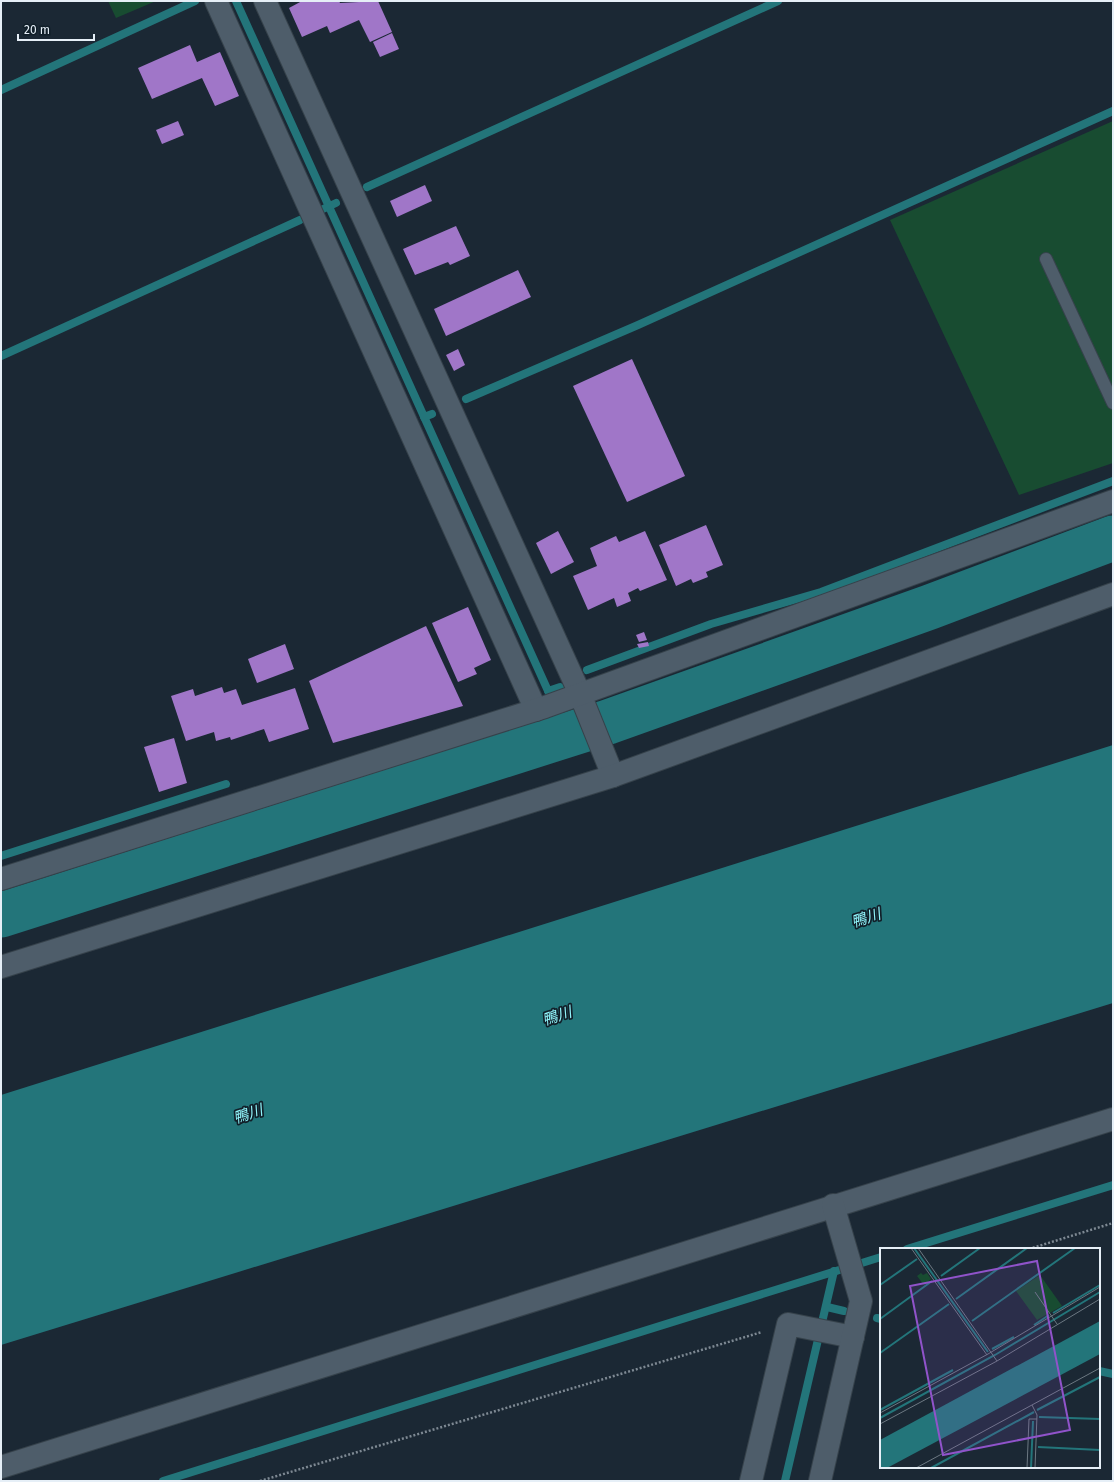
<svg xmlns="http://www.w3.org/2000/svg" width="1114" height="1482" font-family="'Fira Sans','Noto Sans JP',sans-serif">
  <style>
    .green { fill: #184c31 }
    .water { fill: #23757a }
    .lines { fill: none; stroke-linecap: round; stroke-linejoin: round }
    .stream { stroke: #23757a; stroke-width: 8 }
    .river { stroke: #23757a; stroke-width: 45 }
    .building { fill: #a076c8 }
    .lane-casing { stroke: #36424b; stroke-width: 14 }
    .street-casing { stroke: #36424b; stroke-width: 24 }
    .path { stroke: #7e8993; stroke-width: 2.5; stroke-dasharray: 2 2; stroke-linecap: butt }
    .lane { stroke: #4e5d6a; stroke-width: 12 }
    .street { stroke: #4e5d6a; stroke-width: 22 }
    .labels { text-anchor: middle; stroke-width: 3.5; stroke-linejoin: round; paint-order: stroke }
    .water-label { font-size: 15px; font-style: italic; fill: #90f4fa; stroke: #111f29 }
    .inset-river { fill: none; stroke: #23757a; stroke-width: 2 }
    .inset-road { fill: none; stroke: #6c7882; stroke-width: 1 }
    .view { fill: #9053ca; fill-opacity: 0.15; stroke: #9053ca; stroke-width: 2 }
    .inset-edge { fill: none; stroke: #e6eff7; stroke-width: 2 }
  </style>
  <rect width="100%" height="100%" fill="#1b2834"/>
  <g class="green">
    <polygon points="108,1 156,1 116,18"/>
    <polygon points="1113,121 1113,463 1019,495 890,220"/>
  </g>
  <polygon class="water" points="1113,745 1113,1003 1,1345 1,1095"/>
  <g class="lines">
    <g class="stream">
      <polyline points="236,1 568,735"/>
      <polyline points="1,90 195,1"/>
      <polyline points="367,187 778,1"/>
      <polyline points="321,210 336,203"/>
      <polyline points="1,356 300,220"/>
      <polyline points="466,399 638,325 1113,111"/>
      <polyline points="424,417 432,414"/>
      <polyline points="587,670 711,624 821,592 1113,481"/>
      <polyline points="548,691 560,687"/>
      <polyline points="1,856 226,784"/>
      <polyline points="907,1249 1113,1185"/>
      <polyline points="827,1307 844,1311"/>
      <polyline points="877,1318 881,1319"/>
      <polyline points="1099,1371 1113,1374"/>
      <polyline points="163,1481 881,1257"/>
      <polyline points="785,1481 834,1271"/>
    </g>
    <polyline class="river" points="1,915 608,722 930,607 1113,538"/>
  </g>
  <g class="building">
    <polygon points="302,1 339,1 340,3 378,1 392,32 370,42 359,20 330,33 327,26 302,37 289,8"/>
    <polygon points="392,33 399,49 380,57 373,42"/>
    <polygon points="190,45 197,62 220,52 239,96 215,106 202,78 152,99 138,68"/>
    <polygon points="178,121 184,135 162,144 156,130"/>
    <polygon points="425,185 432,201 397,217 390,201"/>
    <polygon points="456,226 470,256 450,265 448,262 415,275 403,249"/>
    <polygon points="518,270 531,297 446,336 434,309"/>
    <polygon points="458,349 465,365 454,371 446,355"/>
    <polygon points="632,359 685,476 627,502 573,386"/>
    <polygon points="706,525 723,565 706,572 708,577 693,583 691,579 676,586 659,545"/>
    <polygon points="558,531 574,562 551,574 536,543"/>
    <polygon points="645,531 667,580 640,591 638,588 628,593 631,601 617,607 614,598 588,610 573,576 597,566 590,548 616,536 619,542"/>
    <polygon points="468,607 491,660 474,668 477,674 458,682 432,623"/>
    <polygon points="426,626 463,706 333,743 309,681"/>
    <polygon points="644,632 647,640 639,642 636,635"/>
    <polygon points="648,642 649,646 639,648 637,644"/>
    <polygon points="285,644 294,669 257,683 248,659"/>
    <polygon points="222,687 224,693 236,689 242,705 295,688 309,729 269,742 264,729 231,740 230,737 216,741 214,732 186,741 171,696 193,689 195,696"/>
    <polygon points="174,738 187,783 159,792 144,747"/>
  </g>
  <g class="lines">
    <g class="lane-casing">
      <polyline id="lane" points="1046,259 1113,403"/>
    </g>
    <g class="street-casing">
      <g id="street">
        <polyline points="216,1 536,710"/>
        <polyline points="265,1 580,694 613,776"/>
        <polyline points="1,879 545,707 1113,501"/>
        <polyline points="1,967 613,776 1113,594"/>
        <polyline points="1,1467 1113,1119"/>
        <polyline points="751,1481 788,1324 853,1337"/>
        <polyline points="820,1481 861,1301 833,1205"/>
      </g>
    </g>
    <g class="path">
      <polyline points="1029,1249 1113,1223"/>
      <polyline points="260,1481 762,1332"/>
    </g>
    <use href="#lane" class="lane"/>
    <use href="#street" class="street"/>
  </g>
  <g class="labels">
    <g class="water-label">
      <text transform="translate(866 918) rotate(-18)" y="5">鴨川</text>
      <text transform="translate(557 1016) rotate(-18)" y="5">鴨川</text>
      <text transform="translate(248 1114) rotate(-18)" y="5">鴨川</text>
    </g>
  </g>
  <g transform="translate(880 1248)">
    <rect width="220" height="220" fill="#1b2834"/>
    <path d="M41,25L43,27L47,25L51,31L44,37L37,28ZM160,27L182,58L157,72L136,43Z" fill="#184c31"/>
    <path d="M220,73V106L7,220H0V192Z" fill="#23757a"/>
    <path class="inset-river" d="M34,0L108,104M61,28L100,0M0,37L37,11M76,51L147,0M173,65L220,37M0,71L52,33M92,73L195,0M154,77L169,67M112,101L134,89M0,105L69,56M0,162L73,122M157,162L220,129M159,169L220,171M0,170L115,107L220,44M158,199L220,202M51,220L154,164M151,220L153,173"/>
    <path class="inset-road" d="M31,0L107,107M38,0L117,113M155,44L177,76M152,157L157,167L155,220M0,165L108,106L220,39M0,176L117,113L220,51M36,220L220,120M147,220L149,171H157"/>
    <path class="view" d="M157,13L190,182L63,207L30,38Z"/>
    <rect width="220" height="220" class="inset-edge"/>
  </g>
  <rect width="1114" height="1482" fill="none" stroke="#e6eff7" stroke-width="4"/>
  <path d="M18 34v6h76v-6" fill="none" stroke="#e6eff7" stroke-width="2"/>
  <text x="24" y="34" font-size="12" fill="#e6eff7" stroke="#111f29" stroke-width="3" paint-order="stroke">20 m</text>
</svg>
